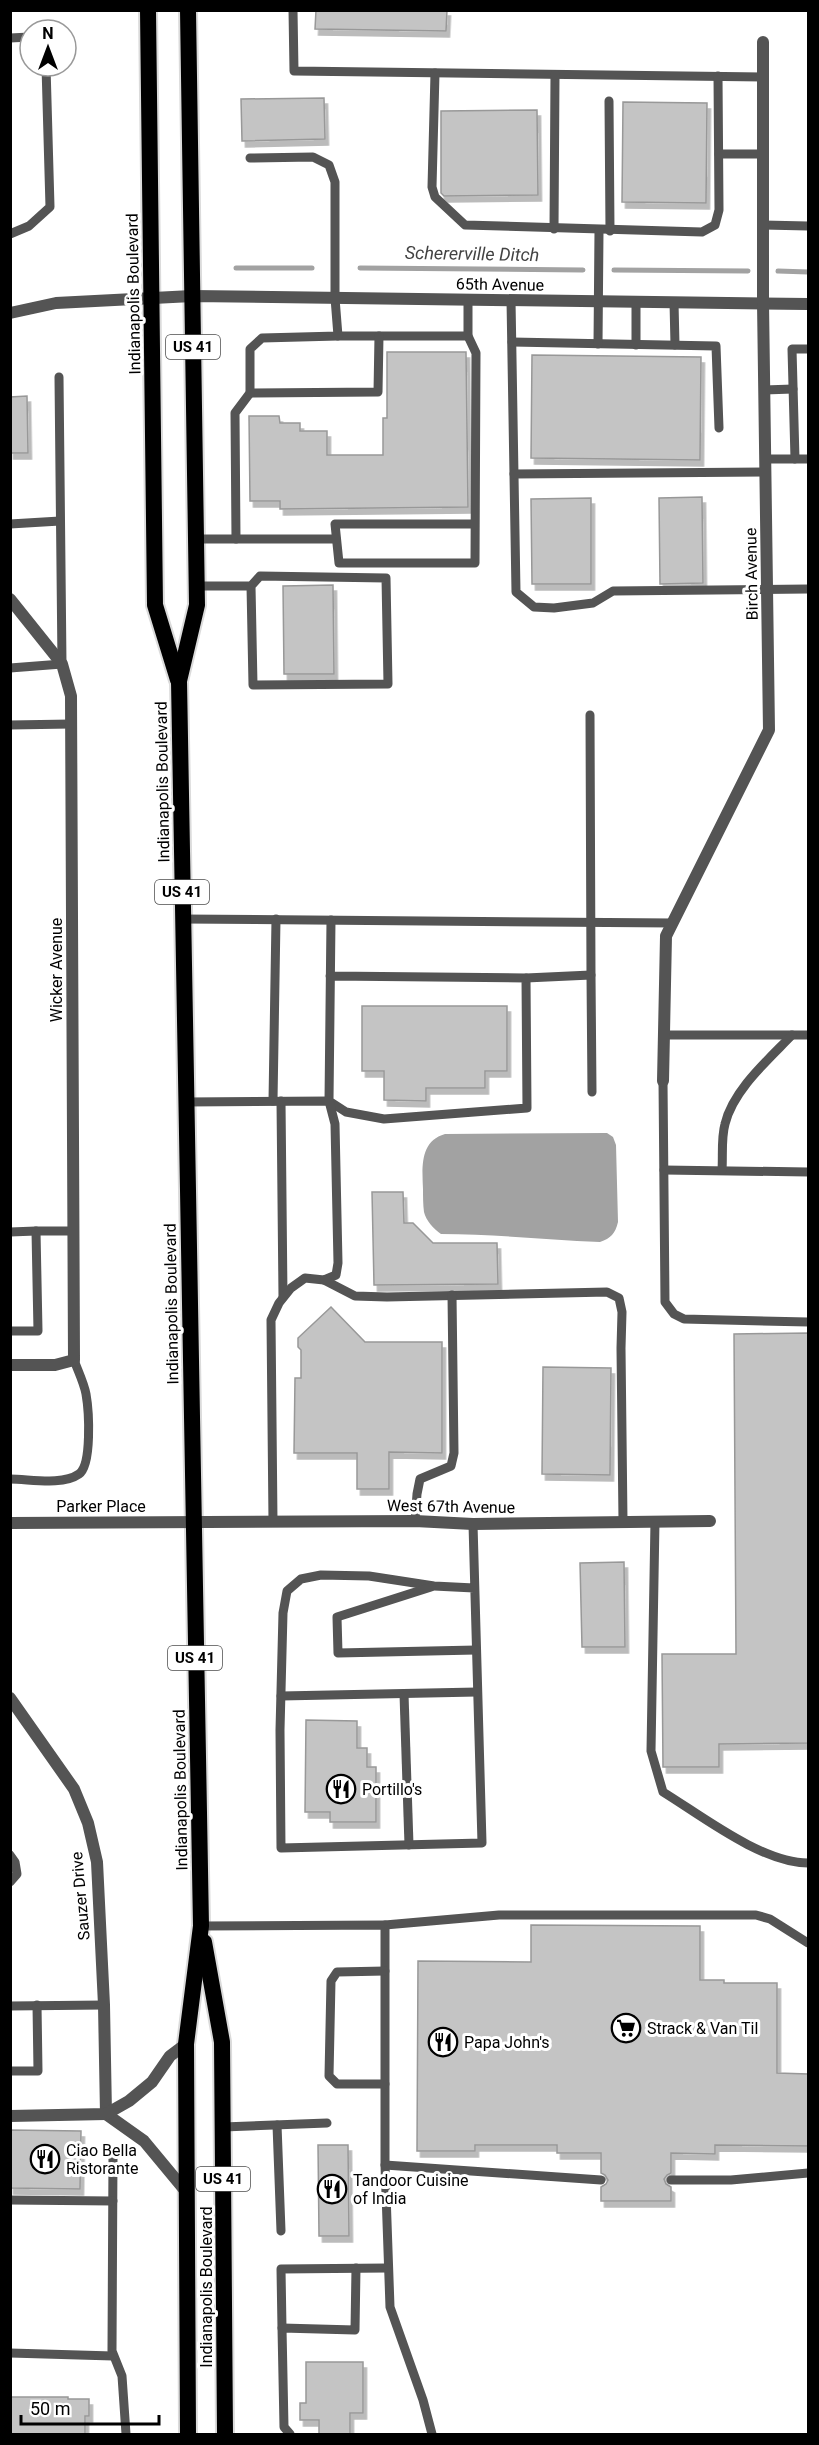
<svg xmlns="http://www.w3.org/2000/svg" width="819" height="2445" font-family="Roboto,sans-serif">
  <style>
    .water { fill: #a2a2a2 }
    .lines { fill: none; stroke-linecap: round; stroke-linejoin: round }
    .stream { stroke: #a2a2a2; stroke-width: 5 }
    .building { fill: #c4c4c4; stroke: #989898; stroke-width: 1.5; filter: url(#shadow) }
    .trunk-casing { stroke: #dbdbdb; stroke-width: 20 }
    .service { stroke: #545454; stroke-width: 9 }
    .minor { stroke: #545454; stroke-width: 12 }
    .trunk { stroke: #000; stroke-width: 16 }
    .labels { text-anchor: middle; stroke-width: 6; stroke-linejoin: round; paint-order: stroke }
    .shield { fill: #fff; stroke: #4c4c4c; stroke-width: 1.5 }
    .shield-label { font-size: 15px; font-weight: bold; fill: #000 }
    .street-label { font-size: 16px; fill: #000; stroke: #fff }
    .poi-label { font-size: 16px; fill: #000; stroke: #fff; text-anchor: start }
    .water-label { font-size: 18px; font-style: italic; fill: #434343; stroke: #fff }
  </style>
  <defs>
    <filter id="shadow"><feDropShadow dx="3.5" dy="6" stdDeviation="0" flood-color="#0004"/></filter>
  </defs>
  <rect width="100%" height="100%" fill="#fff"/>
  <path class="water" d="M607,1133L613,1137L616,1145L618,1222C615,1234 611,1238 600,1242C547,1240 494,1234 441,1234C434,1229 426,1221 424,1212C423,1205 423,1196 423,1189C422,1167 420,1141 445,1134Z"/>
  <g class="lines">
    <g class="stream">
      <polyline points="236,268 312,268"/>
      <polyline points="360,268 583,270"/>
      <polyline points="614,270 748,271"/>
      <polyline points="778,271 808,272"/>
    </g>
  </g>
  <g class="building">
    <polygon points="316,10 447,10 446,31 315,29"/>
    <polygon points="324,98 325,139 242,141 241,99"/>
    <polygon points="623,102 707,103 706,203 622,202"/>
    <polygon points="537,110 538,195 444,196 441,193 441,111"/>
    <polygon points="387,352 466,352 468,507 280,509 280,501 250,501 249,416 279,416 280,423 300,423 300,431 327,431 327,455 383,455 383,418 387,418"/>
    <polygon points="532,355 701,357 700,460 531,458"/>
    <polygon points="27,396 28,453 10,453 10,397"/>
    <polygon points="702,497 703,583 660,584 659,498"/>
    <polygon points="591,498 591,584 532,584 531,499"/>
    <polygon points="333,585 334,674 284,674 283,586"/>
    <polygon points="362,1006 507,1006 507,1071 485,1071 485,1088 426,1088 426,1101 384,1100 384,1071 362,1071"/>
    <polygon points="372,1192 403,1192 404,1223 413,1223 433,1243 497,1243 498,1284 374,1285"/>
    <polygon points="331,1307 365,1342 442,1342 442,1453 389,1452 389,1489 357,1489 357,1453 294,1453 295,1378 301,1378 301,1350 298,1347 298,1338"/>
    <polygon points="808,1333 808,1743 719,1744 719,1767 663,1767 662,1654 736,1654 734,1334"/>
    <polygon points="543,1367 611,1368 610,1475 542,1474"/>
    <polygon points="624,1562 625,1647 582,1647 580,1563"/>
    <polygon points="306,1720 357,1721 357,1748 367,1748 367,1767 376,1767 376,1822 330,1822 330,1812 305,1812"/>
    <polygon points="531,1925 700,1926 700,1980 724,1980 724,1983 777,1983 777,2073 808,2074 808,2146 715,2145 715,2154 671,2153 671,2173 667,2175 664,2179 666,2184 671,2187 671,2201 601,2201 601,2187 606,2184 608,2180 605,2175 601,2173 601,2153 557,2153 557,2145 475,2145 475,2151 417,2151 418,1961 531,1962"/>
    <polygon points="10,2130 81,2131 80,2189 10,2188"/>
    <polygon points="318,2145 348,2145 349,2236 319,2236"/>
    <polygon points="306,2362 363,2362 363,2413 350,2413 350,2434 319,2434 319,2420 300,2420 300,2403 306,2403"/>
    <polygon points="10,2397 68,2397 68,2399 89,2399 89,2416 85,2416 85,2434 10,2434"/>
  </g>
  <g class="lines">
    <g class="trunk-casing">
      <g id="trunk">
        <polyline points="148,10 155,605 178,680"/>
        <polyline points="188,10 197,605 179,681 201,1926 186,2044 188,2434"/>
        <polyline points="204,1942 222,2042 225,2434"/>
      </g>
    </g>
    <g class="service">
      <polyline points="293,10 294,71 763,77"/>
      <polyline points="10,38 30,37"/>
      <polyline points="435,73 432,187 435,197 465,225 702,232 715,225 719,210 718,76"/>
      <polyline points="609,101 610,231"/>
      <polyline points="719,154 763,154"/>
      <polyline points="763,225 808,226"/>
      <polyline points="554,229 555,75"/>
      <polyline points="10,234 29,226 50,207 46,66"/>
      <polyline points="468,300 468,336 476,353 475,563 339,563 335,524 475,524"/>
      <polyline points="511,300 516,592 534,607 554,608 593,603 613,591 808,589"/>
      <polyline points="674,302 675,345"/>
      <polyline points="338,336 468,336"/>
      <polyline points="512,342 716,346 719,428"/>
      <polyline points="598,344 599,231"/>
      <polyline points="636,345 636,302"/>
      <polyline points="764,390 793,389"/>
      <polyline points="250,393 378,392 379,336"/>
      <polyline points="765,459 808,459"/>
      <polyline points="795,459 792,349 808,349"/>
      <polyline points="514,474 765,472"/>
      <polyline points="10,524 60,521"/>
      <polyline points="196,539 336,539"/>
      <polyline points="236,539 235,413 250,393 250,349 262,338 338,336 335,298 335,182 329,165 313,157 250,158"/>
      <polyline points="197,586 251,586 253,685 388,684 386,578 260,576 251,586"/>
      <polyline points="10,668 62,664 59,377"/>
      <polyline points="590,715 591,975"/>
      <polyline points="10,725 71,724"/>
      <polyline points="182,919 673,923"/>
      <polyline points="330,976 526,978 527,1108 384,1119 346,1112 329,1101 331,920"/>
      <polyline points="526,978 591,975 592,1092"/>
      <polyline points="664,1035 808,1035"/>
      <polyline points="663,1081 665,1302 674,1314 684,1319 808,1322"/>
      <polyline points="273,1101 276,919"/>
      <polyline points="281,1101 283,1297"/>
      <polyline points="185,1102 329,1101 335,1124 338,1263 336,1275 324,1280 305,1278 291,1288 279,1303 271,1320 273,1522"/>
      <polyline points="664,1170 808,1172"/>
      <path d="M722,1170C723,1156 721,1138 725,1124C733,1090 769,1059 792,1035"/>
      <polyline points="10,1232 36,1231"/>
      <polyline points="324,1280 355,1296 387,1297 607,1292 619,1298 622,1312 621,1348 623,1521"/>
      <polyline points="10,1331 38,1331 36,1231 73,1231"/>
      <path d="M10,1479C30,1479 62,1486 79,1474C92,1465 89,1411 86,1394C84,1383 78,1371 74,1360"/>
      <polyline points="415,1521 417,1494 420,1479 451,1466 454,1453 452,1295"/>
      <path d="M655,1521L651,1751L663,1792C702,1816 762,1863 808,1863"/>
      <polyline points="473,1524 482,1843 281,1848 280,1730 283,1613 287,1591 301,1579 321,1575 369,1576 434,1586 474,1588"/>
      <polyline points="431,1587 337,1617 338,1653 476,1650"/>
      <polyline points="404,1694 409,1845"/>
      <polyline points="281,1696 477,1692"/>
      <polyline points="10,1855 15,1862 17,1874 10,1882"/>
      <polyline points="385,1925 499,1915 756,1915 770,1919 808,1943"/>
      <polyline points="201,1926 385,1925 385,2165 390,2307 423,2400 432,2434"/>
      <polyline points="385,1971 337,1972 331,1981 329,2076 337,2084 385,2084"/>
      <polyline points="10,2006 104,2005"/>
      <polyline points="10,2071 38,2071 37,2005"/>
      <polyline points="277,2125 281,2231"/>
      <polyline points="223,2127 327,2123"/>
      <polyline points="113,2156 112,2351 122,2376 126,2434"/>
      <polyline points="385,2165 601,2180"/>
      <polyline points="671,2180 731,2180 808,2173"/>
      <polyline points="10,2200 113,2201"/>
      <polyline points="282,2328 281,2269 387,2268"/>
      <polyline points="10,2353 113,2356"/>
      <polyline points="290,2434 284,2427 282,2328 355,2330 356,2268"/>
    </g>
    <g class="minor">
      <polyline points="10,313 56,303 192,296 808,304"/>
      <polyline points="10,599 62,664 71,696 74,1360 55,1365 10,1365"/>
      <polyline points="663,1081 666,936 769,730 763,303 763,42"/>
      <polyline points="10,1523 415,1521 473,1524 710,1521"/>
      <polyline points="10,1698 74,1789 88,1823 97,1862 104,2005 106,2114"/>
      <polyline points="106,2114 144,2141 188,2194"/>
      <polyline points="10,2116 106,2114 129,2101 152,2082 170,2056 186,2044"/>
    </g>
    <use href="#trunk" class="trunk"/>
  </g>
  <defs>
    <g id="restaurant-ring" transform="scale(1.5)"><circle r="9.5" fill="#fff" stroke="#000" stroke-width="1.5"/><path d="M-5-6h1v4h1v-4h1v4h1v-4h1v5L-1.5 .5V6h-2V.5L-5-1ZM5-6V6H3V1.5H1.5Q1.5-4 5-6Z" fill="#000"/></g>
    <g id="supermarket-ring" transform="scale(1.5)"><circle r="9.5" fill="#fff" stroke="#000" stroke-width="1.5"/><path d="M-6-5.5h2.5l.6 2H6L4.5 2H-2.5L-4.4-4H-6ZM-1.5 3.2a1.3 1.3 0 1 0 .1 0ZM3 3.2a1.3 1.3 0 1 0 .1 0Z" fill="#000"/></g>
  </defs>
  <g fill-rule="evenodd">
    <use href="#restaurant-ring" x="341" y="1789"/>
    <use href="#supermarket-ring" x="626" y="2028"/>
    <use href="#restaurant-ring" x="443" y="2042"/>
    <use href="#restaurant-ring" x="45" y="2159"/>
    <use href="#restaurant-ring" x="332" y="2189"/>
  </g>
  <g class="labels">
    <g class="shield">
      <rect x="166" y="335" width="54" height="24" rx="4.5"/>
      <rect x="155" y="880" width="54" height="24" rx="4.5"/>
      <rect x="168" y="1646" width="54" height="24" rx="4.5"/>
      <rect x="196" y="2167" width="54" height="24" rx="4.5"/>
    </g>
    <g class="shield-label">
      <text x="193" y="352">US 41</text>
      <text x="182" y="897">US 41</text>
      <text x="195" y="1663">US 41</text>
      <text x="223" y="2184">US 41</text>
    </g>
    <g class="street-label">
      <text transform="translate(500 284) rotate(1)" y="6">65th Avenue</text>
      <text transform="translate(133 294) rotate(-91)" y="6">Indianapolis Boulevard</text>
      <text transform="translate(751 574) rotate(-91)" y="6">Birch Avenue</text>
      <text transform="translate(162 782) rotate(-91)" y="6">Indianapolis Boulevard</text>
      <text transform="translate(56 970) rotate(-90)" y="6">Wicker Avenue</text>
      <text transform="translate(171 1304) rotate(-91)" y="6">Indianapolis Boulevard</text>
      <text x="101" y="1512">Parker Place</text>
      <text transform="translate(451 1506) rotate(1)" y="6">West 67th Avenue</text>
      <text transform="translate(180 1790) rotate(-91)" y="6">Indianapolis Boulevard</text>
      <text transform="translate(80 1896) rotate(-95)" y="6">Sauzer Drive</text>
      <text transform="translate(206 2287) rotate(-90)" y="6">Indianapolis Boulevard</text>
    </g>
    <g class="poi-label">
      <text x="362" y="1795">Portillo's</text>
      <text x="647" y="2034">Strack &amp; Van Til</text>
      <text x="464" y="2048">Papa John's</text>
      <text x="66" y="2156">Ciao Bella<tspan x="66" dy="18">Ristorante</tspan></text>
      <text x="353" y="2186">Tandoor Cuisine<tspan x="353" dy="18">of India</tspan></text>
    </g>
    <g class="water-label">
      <text transform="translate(472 254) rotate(1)" y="6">Schererville Ditch</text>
    </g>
  </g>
  <rect width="819" height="2445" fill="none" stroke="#000000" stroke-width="24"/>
  <g transform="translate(48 48)"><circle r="28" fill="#ffffff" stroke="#999999" stroke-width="1.5"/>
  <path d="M0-4.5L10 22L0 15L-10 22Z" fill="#000000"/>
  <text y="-9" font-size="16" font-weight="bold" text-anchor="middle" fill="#000000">N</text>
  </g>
  <path d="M21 2415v9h138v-9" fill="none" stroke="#000000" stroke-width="3"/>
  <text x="30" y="2415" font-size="18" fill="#000000" stroke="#ffffff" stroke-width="4.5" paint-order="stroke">50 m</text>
</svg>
